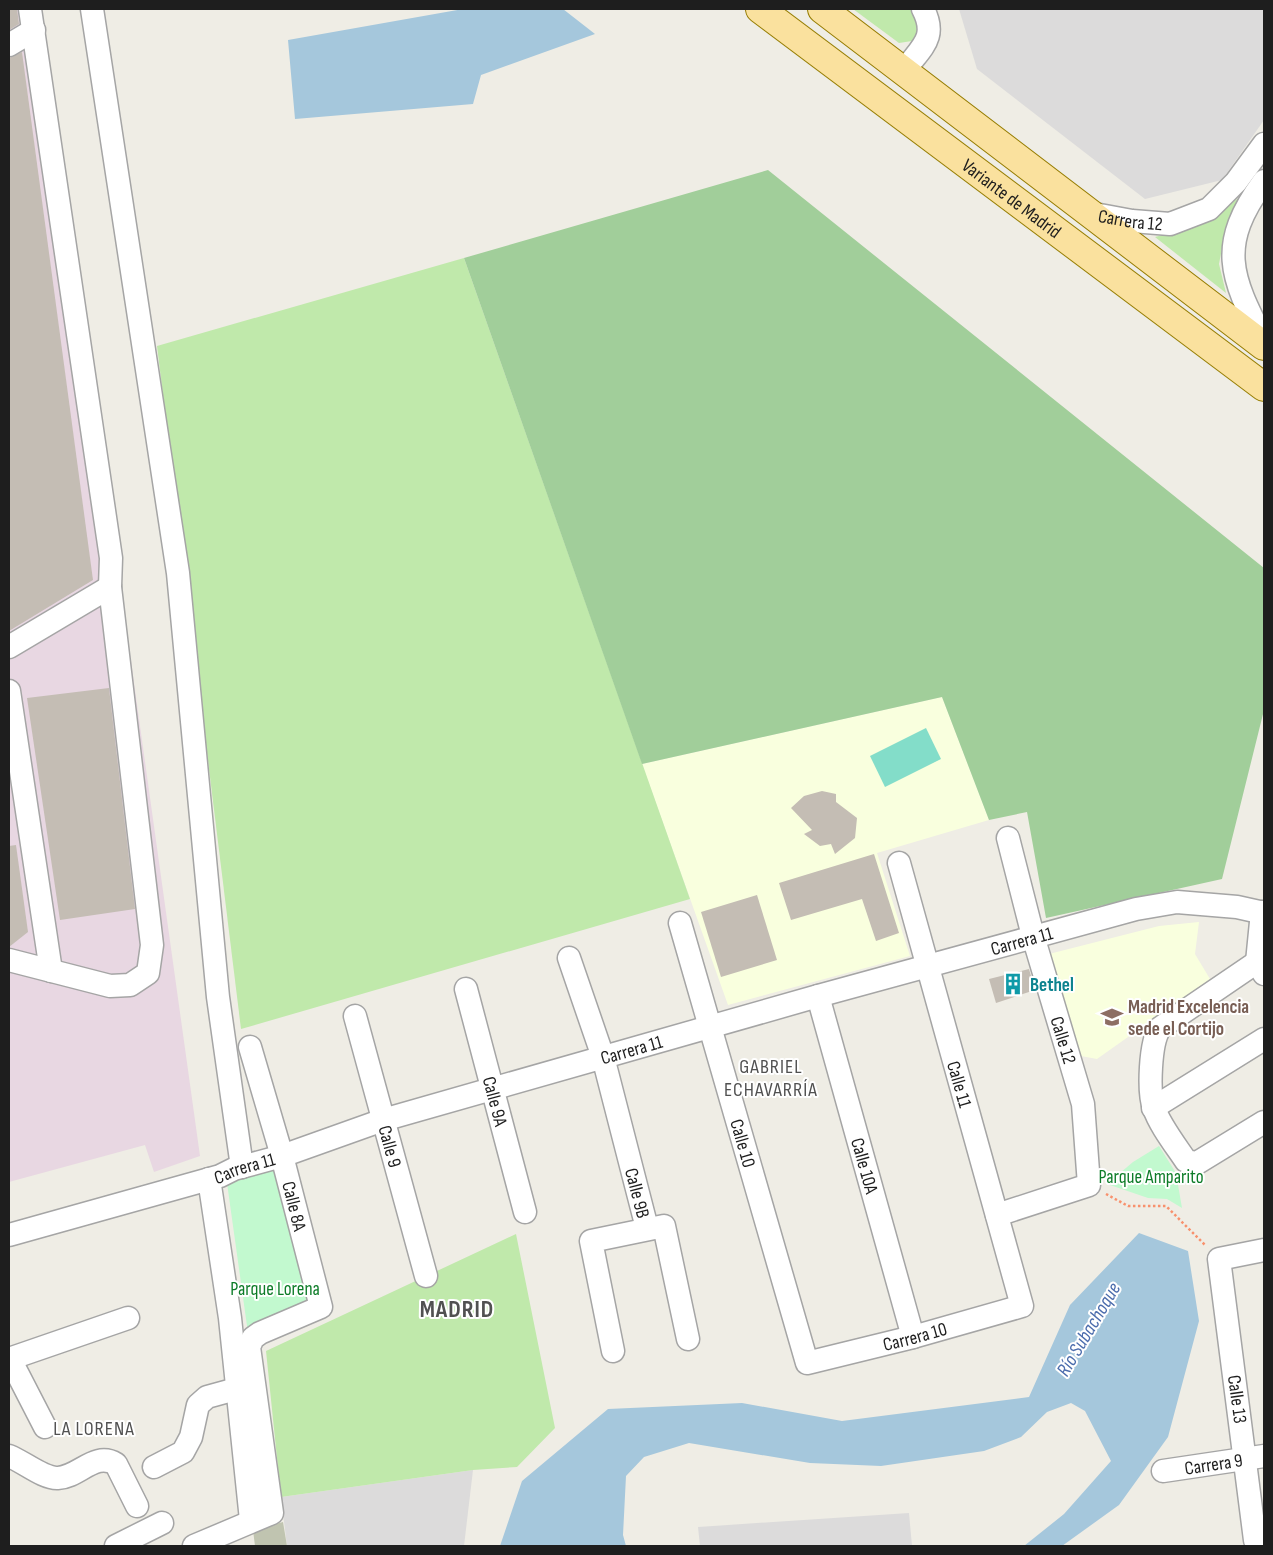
<svg xmlns="http://www.w3.org/2000/svg" width="1273" height="1555" font-family="'Sofia Sans Condensed',sans-serif">
  <style>
    .residential { fill: #dcdbdb }
    .industrial { fill: #e8d7e2 }
    .education { fill: #f9ffde }
    .construction { fill: #c0c4b0 }
    .grass { fill: #c0e9ab }
    .forest { fill: #a1ce9a }
    .park { fill: #c2f9cf }
    .pitch { fill: #83ddc9 }
    .water { fill: #a5c7dc }
    .building { fill: #c4bdb4 }
    .lines { fill: none; stroke-linecap: round; stroke-linejoin: round }
    .minor-casing { stroke: #a5a5a5; stroke-width: 25 }
    .major-casing { stroke: #967d02; stroke-width: 30 }
    .path { stroke: #f8916d; stroke-width: 2.5; stroke-dasharray: 2.5 2.5; stroke-linecap: butt }
    .minor { stroke: #fff; stroke-width: 22 }
    .major { stroke: #fae19e; stroke-width: 28 }
    .labels { text-anchor: middle; stroke-width: 4; stroke-linejoin: round; paint-order: stroke }
    .street-label { font-size: 19px; fill: #1e1e1e; stroke: #fff }
    .culture-label { font-size: 19px; font-weight: bold; fill: #0d838f; stroke: #fff; text-anchor: start }
    .education-label { font-size: 19px; font-weight: bold; fill: #785e54; stroke: #fff; text-anchor: start }
    .park-label { font-size: 19px; fill: #0d7c28; stroke: #fff }
    .neighbourhood-label { font-size: 20px; letter-spacing: 1px; fill: #515151; stroke: #fff }
    .water-label { font-size: 20px; font-style: italic; fill: #4c6dad; stroke: #fff }
    .district-label { font-size: 24px; font-weight: bold; letter-spacing: 1px; fill: #515151; stroke: #fff }
  </style>
  <rect width="100%" height="100%" fill="#efede5"/>
  <g class="residential">
    <polygon points="959,9 1264,9 1264,120 1222,180 1145,199 977,69"/>
    <polygon points="473,1470 464,1546 287,1546 281,1497"/>
    <polygon points="909,1513 912,1546 700,1546 698,1527"/>
  </g>
  <polygon class="industrial" points="9,9 40,9 200,1156 154,1172 145,1145 9,1182"/>
  <g class="education">
    <polygon points="942,697 989,820 877,853 910,956 728,1005 642,764"/>
    <polygon points="1199,922 1195,954 1210,979 1097,1059 1081,1056 1049,954 1159,926"/>
  </g>
  <polygon class="construction" points="283,1522 287,1546 255,1546 253,1530"/>
  <g class="grass">
    <polygon points="853,9 912,9 916,13 919,34 912,41 899,43"/>
    <polygon points="1243,195 1223,243 1219,264 1226,293 1155,237 1199,225"/>
    <polygon points="464,258 690,899 241,1029 157,346"/>
    <polygon points="516,1234 555,1428 517,1467 473,1470 281,1497 266,1351"/>
  </g>
  <polygon class="forest" points="768,170 1264,568 1264,710 1222,879 1046,918 1027,812 989,820 942,697 642,764 464,258"/>
  <g class="park">
    <polygon points="1159,1146 1176,1173 1182,1208 1167,1199 1148,1198 1107,1184 1133,1162"/>
    <polygon points="276,1169 314,1309 248,1333 227,1183"/>
  </g>
  <polygon class="pitch" points="926,728 941,759 885,787 870,756"/>
  <g class="water">
    <polygon points="463,9 563,9 595,34 481,75 473,104 295,119 288,40"/>
    <polygon points="1139,1233 1188,1251 1199,1321 1168,1437 1119,1505 1062,1546 1024,1546 1064,1514 1111,1461 1085,1411 1071,1403 1047,1412 1021,1437 984,1451 881,1466 810,1463 689,1443 644,1457 626,1476 623,1535 626,1546 500,1546 522,1481 608,1409 742,1403 842,1421 1029,1397 1070,1305"/>
  </g>
  <g class="building">
    <polygon points="9,9 17,9 19,24 9,30"/>
    <polygon points="22,52 93,580 9,631 9,58"/>
    <polygon points="109,688 135,909 60,920 27,698"/>
    <polygon points="822,791 836,794 836,802 857,818 855,838 835,854 831,844 820,846 804,834 812,830 791,808 804,796"/>
    <polygon points="16,845 28,932 9,947 9,846"/>
    <polygon points="874,854 899,933 876,941 862,899 791,920 779,883"/>
    <polygon points="757,895 777,960 721,977 701,912"/>
    <polygon points="1029,969 1035,990 996,1003 989,979"/>
  </g>
  <g class="lines">
    <g class="minor-casing">
      <g id="minor">
        <polyline points="92,9 178,573 218,997 242,1167"/>
        <polyline points="9,45 34,30"/>
        <path d="M905,70C921,47 938,38 923,9"/>
        <path d="M1264,181C1217,245 1230,276 1264,341"/>
        <path id="s1" d="M1089,213L1132,221L1170,224L1209,209L1236,182L1264,144"/>
        <polyline points="9,647 110,587"/>
        <polyline points="9,691 51,971"/>
        <polyline points="1262,912 1257,962 1264,974"/>
        <path id="s2" d="M680,923L807,1363L913,1337L1022,1306L899,863"/>
        <path id="s3" d="M569,958L603,1057L647,1228"/>
        <polyline points="9,960 110,986 130,985 148,973 152,945 110,587 111,558 30,9"/>
        <path d="M1257,962L1160,1028C1150,1042 1148,1092 1154,1108C1159,1124 1176,1146 1186,1161L1197,1163L1264,1122"/>
        <path id="s4" d="M466,989L525,1212"/>
        <path id="s5" d="M818,996L913,1337"/>
        <path id="s6" d="M355,1016L426,1276"/>
        <polyline points="1153,1108 1264,1039"/>
        <polyline points="209,1179 230,1318 251,1520"/>
        <polyline points="997,1215 1089,1185 1083,1104 1033,936 1008,838"/>
        <path id="s7" d="M9,1235L220,1176L234,1169L282,1156L383,1120L818,996L1136,909L1177,902L1237,907L1264,913"/>
        <polyline points="613,1351 591,1241 664,1226 688,1339"/>
        <polyline points="9,1359 128,1318"/>
        <polyline points="10,1359 45,1427"/>
        <path d="M9,1456C24,1462 44,1479 58,1478C79,1477 95,1451 116,1464L137,1506"/>
        <polyline points="154,1467 183,1452 191,1437 198,1405 207,1397 236,1389"/>
        <path id="s8" d="M1163,1471L1264,1456"/>
        <polyline points="1255,1540 1219,1259 1264,1250"/>
        <polyline points="116,1546 162,1523"/>
        <polyline points="194,1546 272,1513 249,1347 253,1338 260,1333 321,1307 282,1156 250,1047"/>
      </g>
    </g>
    <g class="major-casing">
      <g id="major">
        <path id="s9" d="M760,9L1264,387"/>
        <polyline points="822,9 1264,346"/>
      </g>
    </g>
    <polyline class="path" points="1106,1194 1128,1206 1166,1206 1206,1246"/>
    <use href="#minor" class="minor"/>
    <use href="#major" class="major"/>
  </g>
  <defs>
    <g id="building-bare" transform="scale(1.725)"><path d="M-4-6H4V6H1V3H-1V6H-4ZM-2.5-4.3h1.7v1.8h-1.7ZM.8-4.3h1.7v1.8H.8ZM-2.5-1h1.7V.8h-1.7ZM.8-1h1.7V.8H.8Z" fill="#0f9aa8" stroke="#fff" stroke-width="2.5" paint-order="stroke"/></g>
    <g id="school-bare" transform="scale(1.725)"><path d="M0-5L7-2L0 1L-7-2ZM-4 1L0 2.5L4 1V4Q0 6-4 4Z" fill="#8d6e63" stroke="#fff" stroke-width="2.5" paint-order="stroke"/></g>
  </defs>
  <g fill-rule="evenodd">
    <use href="#building-bare" x="1013" y="984"/>
    <use href="#school-bare" x="1112" y="1017"/>
  </g>
  <g class="labels">
    <g class="street-label">
      <text dy="7" stroke="none"><textPath href="#s9" startOffset="315">Variante de Madrid</textPath></text>
      <text dy="7" stroke="none"><textPath href="#s1" startOffset="42">Carrera 12</textPath></text>
      <text dy="7" stroke="none"><textPath href="#s7" startOffset="1055">Carrera 11</textPath></text>
      <text transform="translate(1064 1040) rotate(73)" y="7">Calle 12</text>
      <text dy="7" stroke="none"><textPath href="#s7" startOffset="650">Carrera 11</textPath></text>
      <text transform="translate(960 1084) rotate(74)" y="7">Calle 11</text>
      <text dy="7" stroke="none"><textPath href="#s4" startOffset="116">Calle 9A</textPath></text>
      <text dy="7" stroke="none"><textPath href="#s2" startOffset="229">Calle 10</textPath></text>
      <text dy="7" stroke="none"><textPath href="#s6" startOffset="135">Calle 9</textPath></text>
      <text dy="7" stroke="none"><textPath href="#s5" startOffset="176">Calle 10A</textPath></text>
      <text dy="7" stroke="none"><textPath href="#s7" startOffset="245">Carrera 11</textPath></text>
      <text dy="7" stroke="none"><textPath href="#s3" startOffset="245">Calle 9B</textPath></text>
      <text transform="translate(295 1206) rotate(76)" y="7">Calle 8A</text>
      <text dy="7" stroke="none"><textPath href="#s2" startOffset="569">Carrera 10</textPath></text>
      <text transform="translate(1238 1399) rotate(82)" y="7">Calle 13</text>
      <text dy="7" stroke="none"><textPath href="#s8" startOffset="51">Carrera 9</textPath></text>
    </g>
    <g class="culture-label">
      <text x="1030" y="991">Bethel</text>
    </g>
    <g class="education-label">
      <text x="1128" y="1013">Madrid Excelencia<tspan x="1128" dy="22">sede el Cortijo</tspan></text>
    </g>
    <g class="park-label">
      <text x="1151" y="1183">Parque Amparito</text>
      <text x="275" y="1295">Parque Lorena</text>
    </g>
    <g class="neighbourhood-label">
      <text x="771" y="1073">GABRIEL<tspan x="771" dy="23">ECHAVARRÍA</tspan></text>
      <text x="94" y="1435">LA LORENA</text>
    </g>
    <g class="water-label">
      <text transform="translate(1088 1329) rotate(-59)" y="7">Río Subachoque</text>
    </g>
    <g class="district-label">
      <text x="457" y="1317">MADRID</text>
    </g>
  </g>
  <rect width="1273" height="1555" fill="none" stroke="#1e1e1e" stroke-width="20"/>
</svg>
